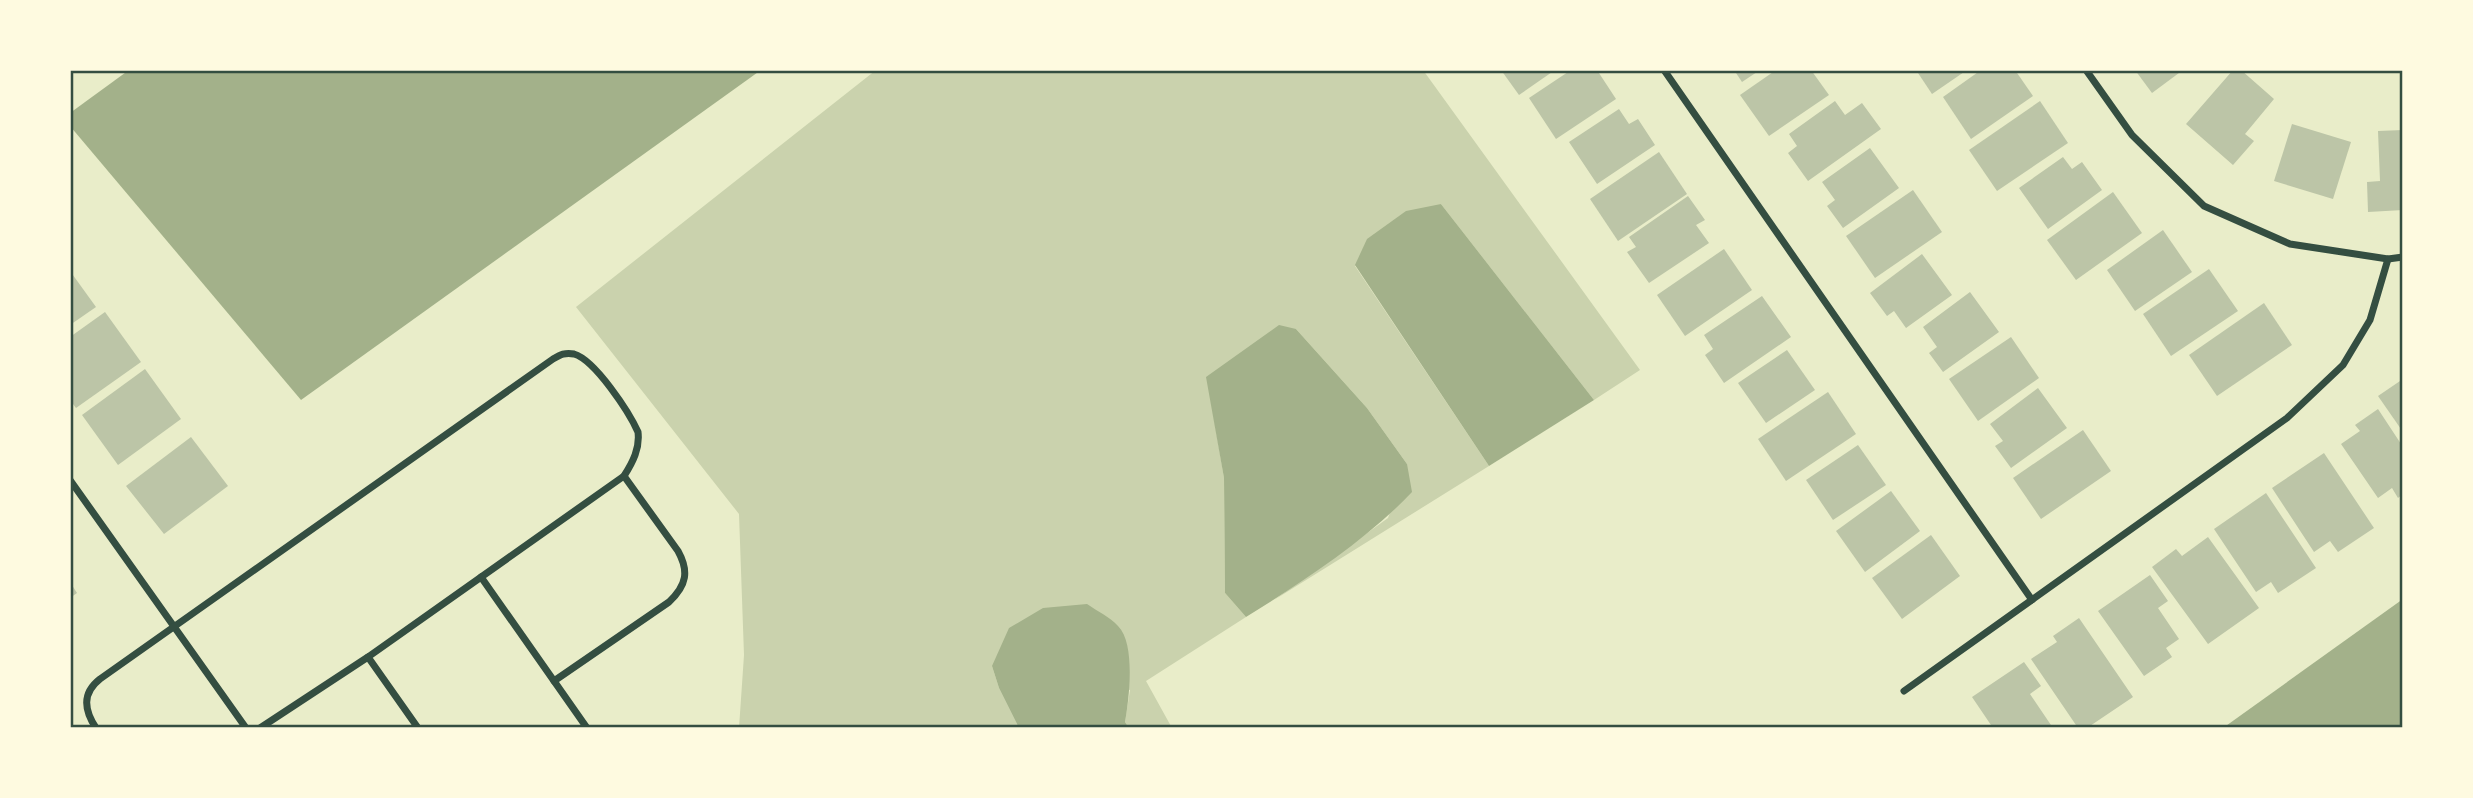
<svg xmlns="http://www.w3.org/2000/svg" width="2473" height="798" font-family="Lora,serif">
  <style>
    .green { fill: #cad2ad }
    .water { fill: #a3b18a }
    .building { fill: #bcc5a7 }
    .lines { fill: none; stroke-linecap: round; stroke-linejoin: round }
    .minor { stroke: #344e41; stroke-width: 7 }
    .neatline { fill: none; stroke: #344e41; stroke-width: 2.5 }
  </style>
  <rect width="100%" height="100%" fill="#e9edc9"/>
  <polygon class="green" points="876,70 1423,70 1640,370 1594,400 1441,204 1355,266 1489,466 1274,600 1388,518 1407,464 1367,408 1296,329 1207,377 1224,478 1225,593 1246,617 1146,681 1172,728 1129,728 1125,722 1130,690 992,666 999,688 1019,728 739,728 744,655 739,514 576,307"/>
  <g class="water">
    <polygon points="129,70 761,70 301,400 70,126 70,113"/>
    <polygon points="1441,204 1594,400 1489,466 1355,265 1367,239 1406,211"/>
    <path d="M1279,325L1296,329L1367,408L1407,464L1412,492C1368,539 1301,583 1246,617L1225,593L1224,478L1206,377Z"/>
    <polygon points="2403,599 2403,728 2223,728"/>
    <path d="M1087,604C1097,611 1110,617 1118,626C1136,644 1129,699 1125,722L1129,728H1019L999,688L992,666L1009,628L1043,608Z"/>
  </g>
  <g class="building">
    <polygon points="1501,70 1555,70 1519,95"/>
    <polygon points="1571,70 1597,70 1616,99 1556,139 1529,98"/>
    <polygon points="1734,70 1760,70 1742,82"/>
    <polygon points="1776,70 1811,70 1829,95 1769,136 1740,95"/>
    <polygon points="1916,70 1967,70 1932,94"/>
    <polygon points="1981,70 2015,70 2033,96 1971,139 1943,97"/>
    <polygon points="2135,70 2183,70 2152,93"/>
    <polygon points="2233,70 2241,70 2274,99 2245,134 2254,141 2233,165 2186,124"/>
    <polygon points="1835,101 1845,115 1862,103 1881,129 1808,181 1788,153 1797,146 1789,134"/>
    <polygon points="2040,101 2068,143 1997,191 1969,150"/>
    <polygon points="1619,109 1629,124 1638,119 1655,145 1597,184 1569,142"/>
    <polygon points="2292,124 2351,142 2333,199 2274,181"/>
    <polygon points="2403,130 2403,210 2368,212 2367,182 2380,181 2378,131"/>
    <polygon points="1870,148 1899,188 1843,228 1827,206 1835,200 1822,182"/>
    <polygon points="1659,152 1687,194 1618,241 1590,199"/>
    <polygon points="2063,157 2072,169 2082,162 2102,190 2048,229 2019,188"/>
    <polygon points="1913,190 1942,232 1875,278 1846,236"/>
    <polygon points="2113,192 2142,233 2076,280 2047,240"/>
    <polygon points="1688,196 1705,220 1696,225 1709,243 1649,283 1627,252 1636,247 1629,237"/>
    <polygon points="2163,230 2192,272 2135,311 2107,270"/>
    <polygon points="1724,249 1752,290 1685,336 1657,295"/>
    <polygon points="1922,254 1952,295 1906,328 1894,311 1887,316 1870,293"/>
    <polygon points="2209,269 2238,311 2171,356 2143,314"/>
    <polygon points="70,271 96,307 70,325"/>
    <polygon points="1970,292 1999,332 1943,372 1929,353 1937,347 1923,327"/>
    <polygon points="1762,296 1791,337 1724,383 1705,355 1713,349 1704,335"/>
    <polygon points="2264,303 2292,345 2217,396 2189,355"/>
    <polygon points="105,312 141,362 76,408 70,400 70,337"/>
    <polygon points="2011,337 2039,378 1978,421 1949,379"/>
    <polygon points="1787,350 1815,390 1766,423 1738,383"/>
    <polygon points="145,369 181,419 118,465 82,415"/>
    <polygon points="2403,379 2403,432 2378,396"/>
    <polygon points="2038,388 2067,428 2011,468 1995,446 2003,441 1990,424"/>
    <polygon points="1828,392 1856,434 1786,481 1758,439"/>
    <polygon points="2378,409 2403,447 2403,494 2398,498 2392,488 2378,498 2341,444 2360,431 2355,425"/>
    <polygon points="2083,430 2111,471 2041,519 2013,478"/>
    <polygon points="191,437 228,486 164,534 126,486"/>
    <polygon points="1858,445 1886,485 1833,520 1806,480"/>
    <polygon points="2324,453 2374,528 2338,552 2330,541 2314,552 2272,488"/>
    <polygon points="1891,491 1920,531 1865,572 1836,531"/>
    <polygon points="2266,493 2316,568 2278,593 2271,582 2256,592 2214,529"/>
    <polygon points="1931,535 1960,576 1902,619 1872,578"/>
    <polygon points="2208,537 2259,608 2208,644 2152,567 2176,549 2182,556"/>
    <polygon points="2150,575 2168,601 2158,608 2179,639 2166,648 2172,657 2144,676 2098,611"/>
    <polygon points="70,582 77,593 70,598"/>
    <polygon points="2079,618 2133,697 2087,728 2078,728 2031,659 2057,642 2053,636"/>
    <polygon points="2024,662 2041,686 2030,694 2053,728 1993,728 1972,697"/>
  </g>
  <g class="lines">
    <g class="minor">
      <polyline points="1664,70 2032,600"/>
      <polyline points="2086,70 2132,135 2204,206 2290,244 2388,259 2403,257"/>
      <polyline points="70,480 246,728"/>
      <polyline points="481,577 587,728"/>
      <polyline points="368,657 418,728"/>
      <path d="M554,681L669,602C687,585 689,571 678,551L624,476"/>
      <polyline points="1904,691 2287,418 2343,365 2370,320 2388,259"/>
      <path d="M96,728C84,710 82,693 100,679L553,359C560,355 565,352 574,354C595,360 629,412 638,432C640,448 633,462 624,476L368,657L260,728"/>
    </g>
  </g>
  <rect width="2473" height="798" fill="none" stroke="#fefae0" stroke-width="144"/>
  <rect x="72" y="72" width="2329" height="654" class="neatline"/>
</svg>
